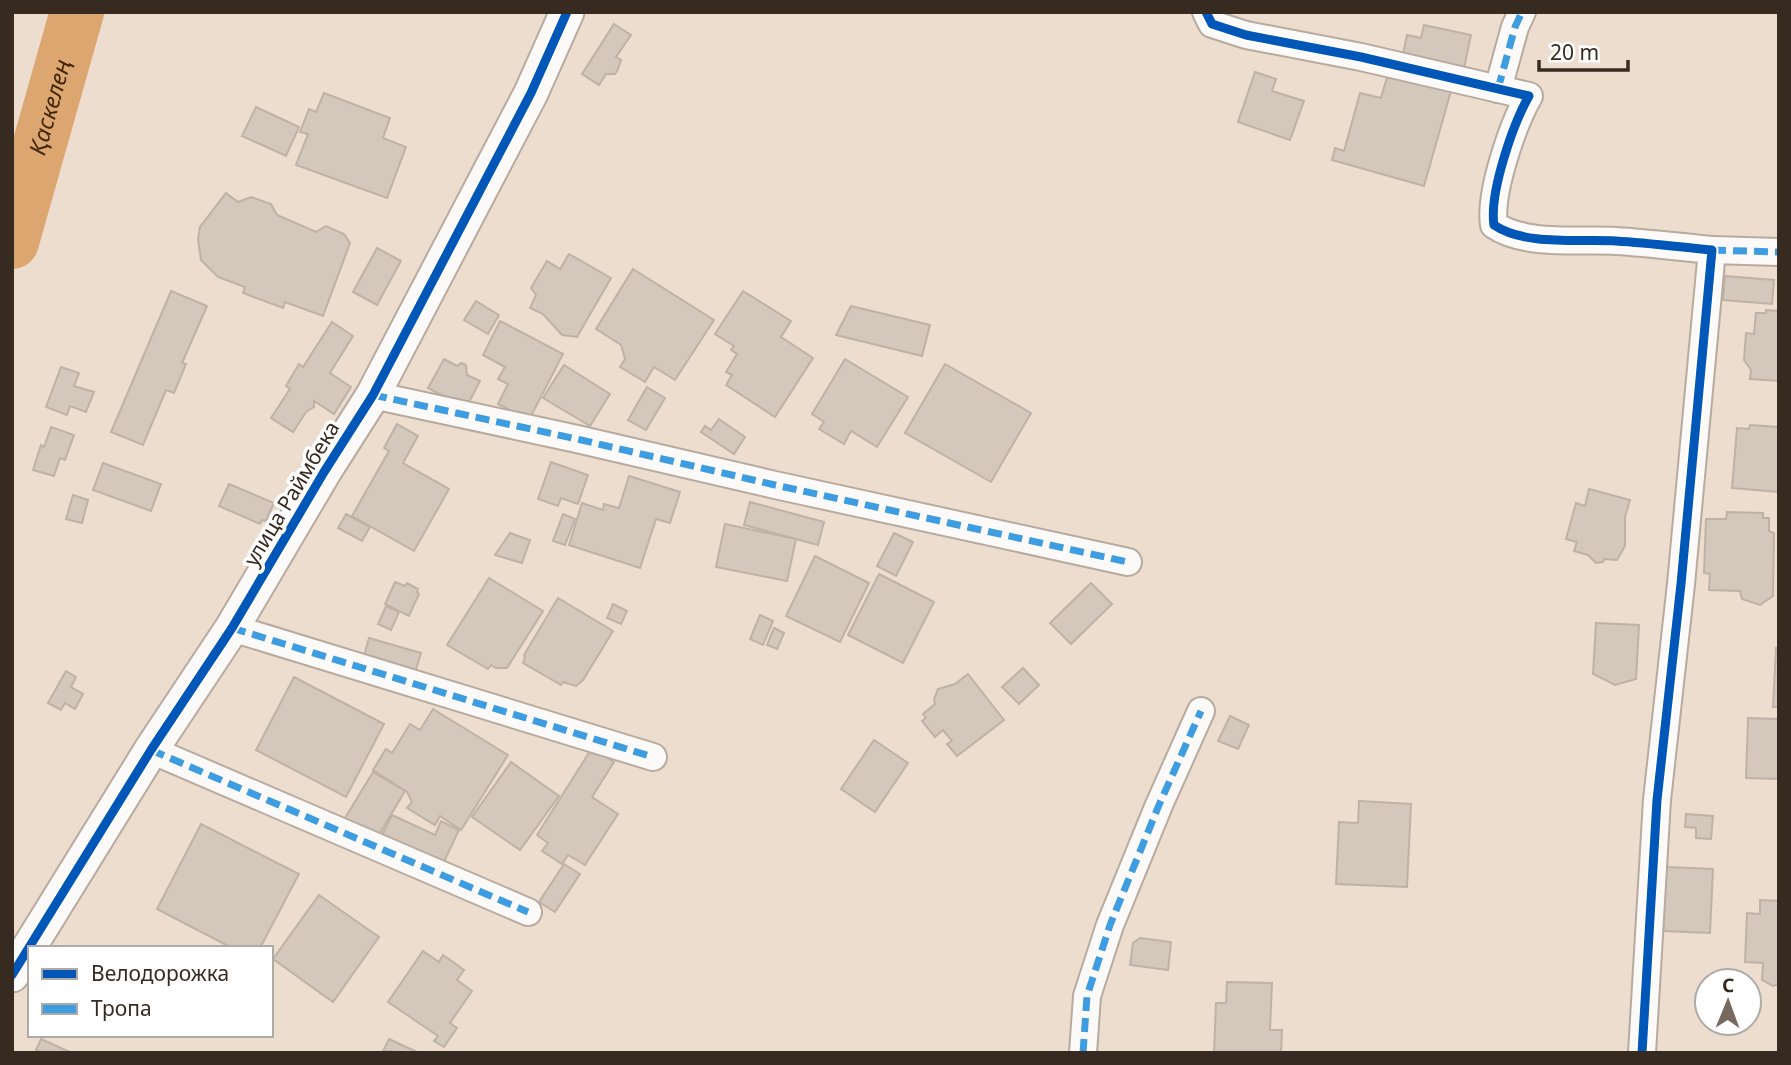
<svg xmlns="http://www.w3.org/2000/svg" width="1791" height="1065" font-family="'Noto Sans',sans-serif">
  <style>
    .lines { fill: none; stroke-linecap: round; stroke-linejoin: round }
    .river { stroke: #dca670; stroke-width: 54 }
    .building { fill: #d4c7bc; stroke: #beb2a7; stroke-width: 2 }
    .minor-casing { stroke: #b7aa9f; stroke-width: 30 }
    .tertiary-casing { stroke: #b7aa9f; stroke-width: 37 }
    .minor { stroke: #fcfaf8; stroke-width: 26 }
    .tertiary { stroke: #fcfaf8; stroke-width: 33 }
    .quiet { stroke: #3e9ce0; stroke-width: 7; stroke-dasharray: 14 7; stroke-linecap: butt }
    .cycleway-casing { stroke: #fff; stroke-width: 13 }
    .cycleway { stroke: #0057b8; stroke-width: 9 }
    .labels { text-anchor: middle; stroke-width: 7; stroke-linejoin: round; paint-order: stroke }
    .street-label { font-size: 21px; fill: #372b21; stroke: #fff }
    .water-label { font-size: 23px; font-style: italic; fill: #412506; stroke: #fff }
  </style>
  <rect width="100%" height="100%" fill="#edddcf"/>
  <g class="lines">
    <path class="river" id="s1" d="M12,242L77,12"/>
  </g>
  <g class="building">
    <polygon points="614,24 631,35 616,57 621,60 618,69 615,74 606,74 599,85 582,74"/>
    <polygon points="1424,25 1471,35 1462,78 1402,59 1407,35 1421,38"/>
    <polygon points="1255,72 1276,79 1272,91 1304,101 1290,140 1238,122"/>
    <polygon points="1388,74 1451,91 1424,186 1332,160 1335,148 1344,151 1360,93 1381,98"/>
    <polygon points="324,93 390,118 383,138 406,147 387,198 296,165 308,134 300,132 309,109 316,112"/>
    <polygon points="256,107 299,127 286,156 242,136"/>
    <polygon points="226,193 238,202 251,197 271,204 277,215 316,232 326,226 344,234 350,243 323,316 285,302 283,308 243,293 245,287 218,277 201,260 198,239 200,227"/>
    <polygon points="377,248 401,261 377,305 353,292"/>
    <polygon points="569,254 611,278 577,337 562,335 543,314 530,308 536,295 531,288 547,261 560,269"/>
    <polygon points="633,269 714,320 675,380 654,367 645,382 620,367 625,359 621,345 596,329"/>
    <polygon points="1725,276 1774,280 1772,304 1723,300"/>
    <polygon points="171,291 207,306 182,363 186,364 174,393 166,390 143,445 111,432"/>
    <polygon points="743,291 791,321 781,337 813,358 775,417 726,385 732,375 726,372 737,354 731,350 734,346 715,334"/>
    <polygon points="476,301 499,315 488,334 464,320"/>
    <polygon points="851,306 930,325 922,356 836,335"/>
    <polygon points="1766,310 1779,311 1779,381 1750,379 1751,370 1744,360 1746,333 1754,334 1756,313 1766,313"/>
    <polygon points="500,321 563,354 529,420 498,404 508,384 498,379 505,367 483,355"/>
    <polygon points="332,322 353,336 330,373 351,387 334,414 314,401 314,407 306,412 293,432 271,418 290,389 286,386 299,364 303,367"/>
    <polygon points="444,359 457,366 461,363 466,365 467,375 480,381 466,408 428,388"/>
    <polygon points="845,359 908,397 877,447 851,431 844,444 819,429 824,422 812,414"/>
    <polygon points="945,364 1031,413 991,482 905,433"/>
    <polygon points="564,365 610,394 590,426 543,398"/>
    <polygon points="61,367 79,373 74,386 94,392 86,412 70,406 67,415 46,407"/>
    <polygon points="647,387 665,398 646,430 628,420"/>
    <polygon points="719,419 745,437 734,454 701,432 705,426 711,430"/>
    <polygon points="397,424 418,436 403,463 449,489 414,551 352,516 389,451 384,448"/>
    <polygon points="1750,425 1779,427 1779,492 1732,488 1737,428 1749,429"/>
    <polygon points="51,427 74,435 65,460 60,458 54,476 33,470 41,445 44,447"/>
    <polygon points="551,462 588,475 578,504 561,498 558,506 538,499"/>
    <polygon points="103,463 161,484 151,511 93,490"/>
    <polygon points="629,476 680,492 670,523 656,519 640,568 569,545 582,503 603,510 604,504 619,508"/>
    <polygon points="229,484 274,503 266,521 262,520 260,524 219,506"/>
    <polygon points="1589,489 1630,500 1625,517 1625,546 1617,560 1604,559 1603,562 1596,563 1588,555 1574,551 1577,542 1566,539 1576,503 1585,506"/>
    <polygon points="73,495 88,500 82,523 66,519"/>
    <polygon points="750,502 824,522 818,545 744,525"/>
    <polygon points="1727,512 1763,513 1763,518 1769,518 1769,531 1774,533 1773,596 1760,605 1742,599 1740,591 1709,590 1710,574 1704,573 1706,519 1726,519"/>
    <polygon points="346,514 370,527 362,541 338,528"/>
    <polygon points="563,514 575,519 565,545 553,541"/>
    <polygon points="725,524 796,539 787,581 716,567"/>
    <polygon points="510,533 530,540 522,563 495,555"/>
    <polygon points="894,533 913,542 896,576 877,566"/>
    <polygon points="815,556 869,583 840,642 786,616"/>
    <polygon points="879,574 934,602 903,663 848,635"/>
    <polygon points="489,578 543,611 507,668 496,668 491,665 488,669 447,645"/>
    <polygon points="395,582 405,586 407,583 418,589 417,592 419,594 409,616 385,604"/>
    <polygon points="1091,583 1112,604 1071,644 1050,623"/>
    <polygon points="558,598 613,631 583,680 576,686 563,682 561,685 523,663 525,658 524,655"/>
    <polygon points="613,604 627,611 621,624 607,618"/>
    <polygon points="386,606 399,612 391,630 378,624"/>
    <polygon points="760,615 773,621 763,645 750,639"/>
    <polygon points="1596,623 1639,625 1636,679 1615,685 1593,674"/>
    <polygon points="774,628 784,633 777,649 767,645"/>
    <polygon points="369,638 421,653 414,676 363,660"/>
    <polygon points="1776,648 1779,648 1779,707 1773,707"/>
    <polygon points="1023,668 1039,685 1019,704 1002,687"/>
    <polygon points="66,671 76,677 71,687 83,694 75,709 65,703 61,710 48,703"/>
    <polygon points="968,674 1004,720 957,756 947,744 952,741 943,730 935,737 922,721 926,718 923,714 935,704 934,699 938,689 955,684"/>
    <polygon points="294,677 384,724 346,797 256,750"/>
    <polygon points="433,709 508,755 461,830 440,816 435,825 407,808 412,802 407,792 373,770 386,749 392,753 410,724 420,730"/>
    <polygon points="1230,716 1249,725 1238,749 1218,741"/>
    <polygon points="1748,718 1779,719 1779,779 1746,778"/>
    <polygon points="874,740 908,763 875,812 841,789"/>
    <polygon points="592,748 614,762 592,797 618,814 585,865 568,855 562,864 542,851 548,843 537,835"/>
    <polygon points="511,762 559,796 520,850 472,817"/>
    <polygon points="373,772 405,791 377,838 345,818"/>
    <polygon points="1359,801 1411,804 1407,887 1336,884 1339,822 1358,823"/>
    <polygon points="1686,814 1713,816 1711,839 1696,838 1696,828 1685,827"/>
    <polygon points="392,815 435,835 441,821 459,830 442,866 381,837"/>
    <polygon points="201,824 299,874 260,948 232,948 157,909"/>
    <polygon points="564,864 580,874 555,912 539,902"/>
    <polygon points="1666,867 1713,869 1710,933 1663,931"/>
    <polygon points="319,895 379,937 333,1002 273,959"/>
    <polygon points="1760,900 1779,901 1779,984 1773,986 1762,980 1763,963 1745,962 1747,913 1760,914"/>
    <polygon points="1140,938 1171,942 1168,970 1130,965 1133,943"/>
    <polygon points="423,951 439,962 443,955 464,970 457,980 472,991 450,1023 457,1028 444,1047 434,1041 438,1036 388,1002"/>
    <polygon points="1227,982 1272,983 1270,1030 1282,1030 1281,1053 1214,1053 1216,1003 1226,1003"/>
    <polygon points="41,1039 72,1053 42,1053 36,1050"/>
    <polygon points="389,1039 419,1053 383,1051"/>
  </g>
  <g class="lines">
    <g class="minor-casing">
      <g id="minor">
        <path d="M1206,12L1212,24L1246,35L1361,57L1529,96C1513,124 1489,193 1494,225C1525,246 1579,239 1616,241C1648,243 1680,247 1712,250L1681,584L1657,800L1642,1053"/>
        <polyline points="1498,89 1515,27 1522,12"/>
        <polyline points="1712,250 1779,252"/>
        <polyline points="373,395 577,439 775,485 1128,562"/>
        <polyline points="232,628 653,757"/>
        <polyline points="151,750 528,912"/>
        <polyline points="1083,1053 1087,996 1110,925 1159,805 1201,711"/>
      </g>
    </g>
    <g class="tertiary-casing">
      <polyline id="tertiary" points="12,975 151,750 232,628 324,472 373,395 531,93 567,12"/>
    </g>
    <use href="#minor" class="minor"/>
    <use href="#tertiary" class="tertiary"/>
    <g class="quiet">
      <polyline points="1498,89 1515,27 1522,12"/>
      <polyline points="1712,250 1779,252"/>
      <polyline points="373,395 577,439 775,485 1128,562"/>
      <polyline points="232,628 653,757"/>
      <polyline points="151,750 528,912"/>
      <polyline points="1083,1053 1087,996 1110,925 1159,805 1201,711"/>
    </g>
    <g class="cycleway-casing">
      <g id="cycleway">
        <path d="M1206,12L1212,24L1246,35L1361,57L1529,96C1513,124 1489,193 1494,225C1525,246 1579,239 1616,241C1648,243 1680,247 1712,250L1681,584L1657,800L1642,1053"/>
        <polyline points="12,975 151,750 232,628 324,472 373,395 531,93 567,12"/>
      </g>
    </g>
    <use href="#cycleway" class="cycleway"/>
  </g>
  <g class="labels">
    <g class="street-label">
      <text transform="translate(292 494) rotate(-59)" y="7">улица Раймбека</text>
    </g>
    <g class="water-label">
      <text dy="8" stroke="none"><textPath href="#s1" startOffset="140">Қаскелең</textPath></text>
    </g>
  </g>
  <rect width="1791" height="1065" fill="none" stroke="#372b21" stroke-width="28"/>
  <rect x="28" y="946" width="245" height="91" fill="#ffffff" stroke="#afaaa6" stroke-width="2"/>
  <rect x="42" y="969" width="35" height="10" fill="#0057b8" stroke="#afaaa6" stroke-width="2"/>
  <text x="91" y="981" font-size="21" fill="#372b21">Велодорожка</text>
  <rect x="42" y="1004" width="35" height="10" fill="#3e9ce0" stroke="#afaaa6" stroke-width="2"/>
  <text x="91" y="1016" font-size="21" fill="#372b21">Тропа</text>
  <g transform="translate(1728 1002) rotate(1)"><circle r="33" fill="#ffffff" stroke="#afaaa6" stroke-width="2"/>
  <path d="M0-5L12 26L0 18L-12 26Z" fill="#77695e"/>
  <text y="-10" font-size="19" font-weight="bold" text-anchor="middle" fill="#372b21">С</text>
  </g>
  <path d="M1539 60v10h89v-10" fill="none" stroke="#372b21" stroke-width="3.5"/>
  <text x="1550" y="60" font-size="21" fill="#372b21" stroke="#ffffff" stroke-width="5" paint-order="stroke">20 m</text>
</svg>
